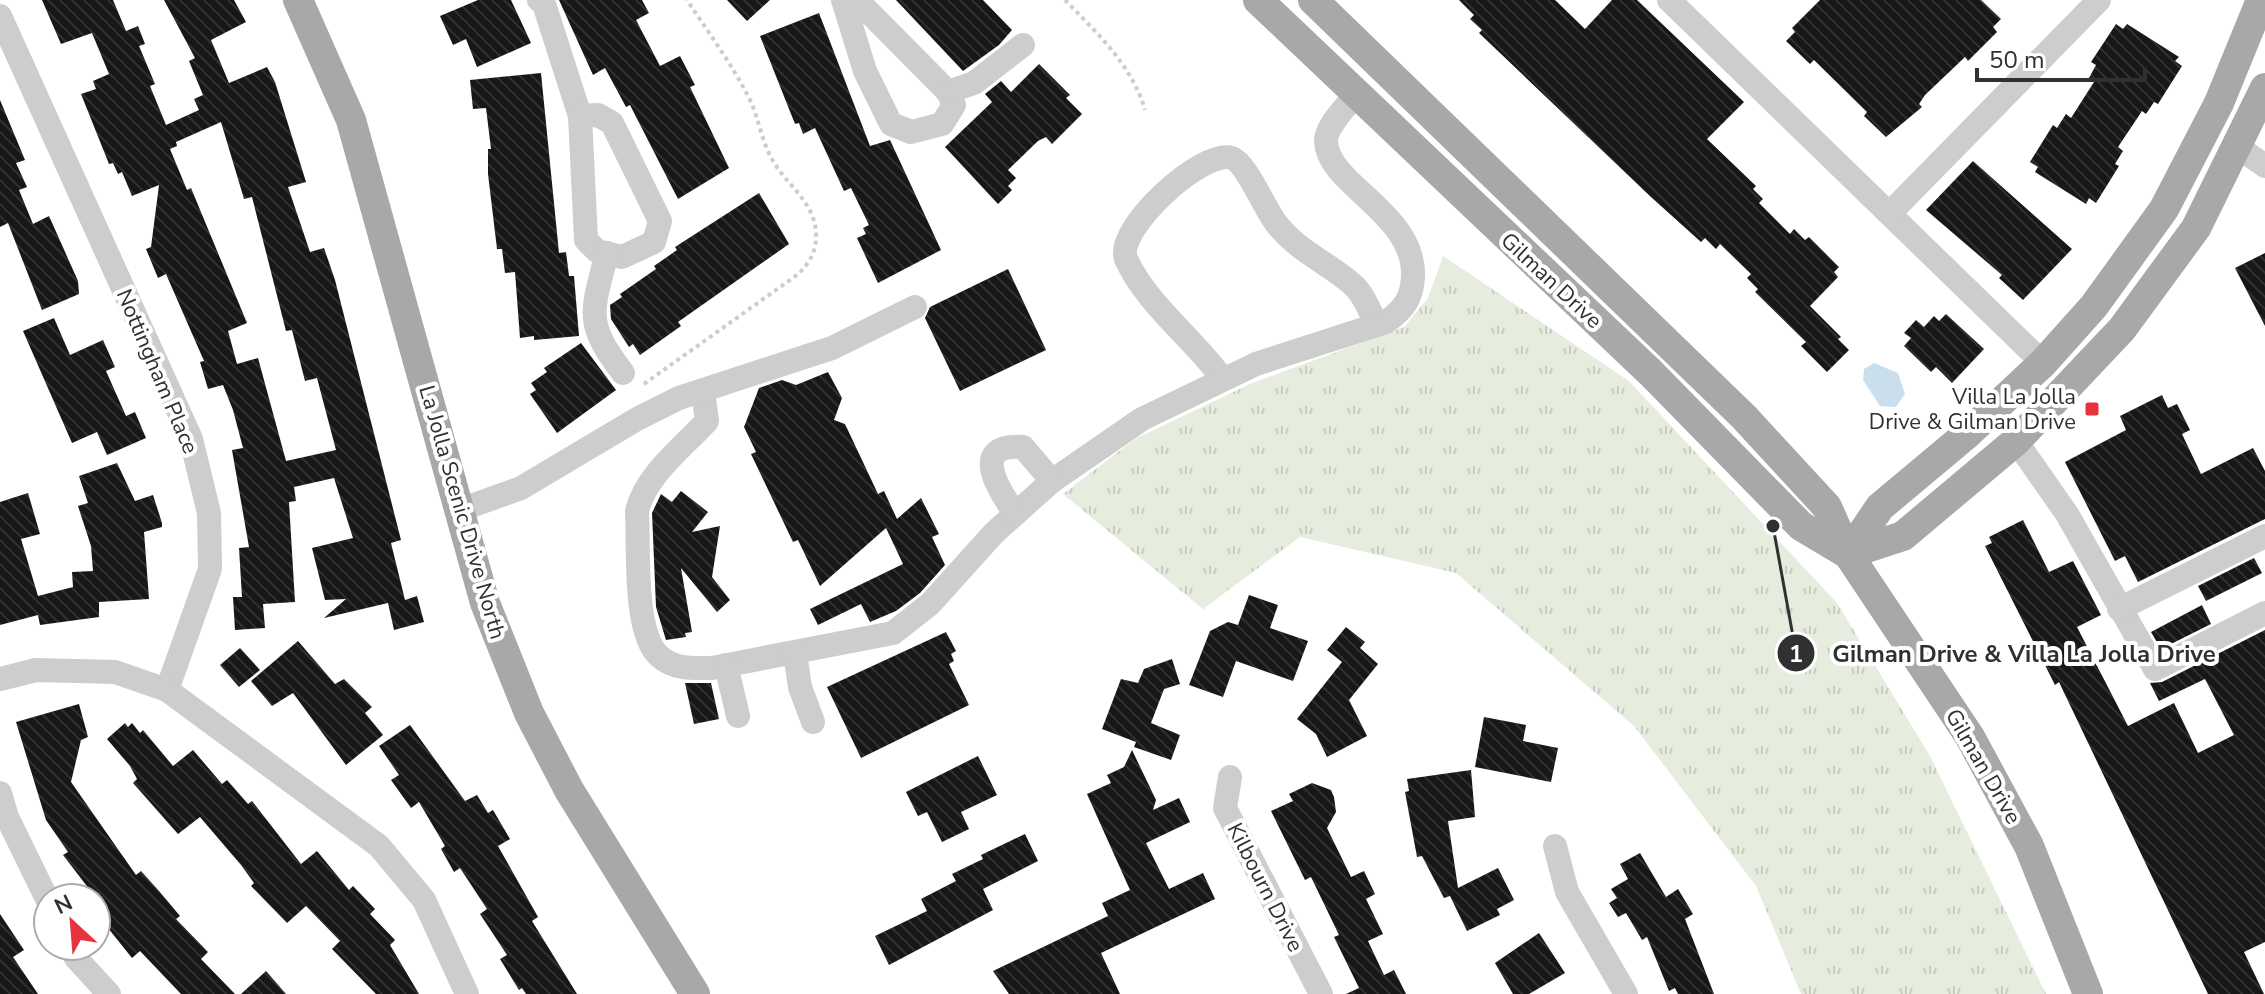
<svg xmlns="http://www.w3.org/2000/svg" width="2265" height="994" font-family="'Nunito Sans',sans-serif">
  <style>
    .grass { fill: url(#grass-tufts) }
    .water { fill: #cadfed }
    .building { fill: url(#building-back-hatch); fill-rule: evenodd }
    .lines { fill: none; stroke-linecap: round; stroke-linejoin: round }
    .path { stroke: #cdcdcd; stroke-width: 4; stroke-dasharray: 4 4; stroke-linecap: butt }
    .minor { stroke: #cdcdcd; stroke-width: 24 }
    .major { stroke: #a8a8a8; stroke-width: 30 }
    .poi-dot { fill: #e6333d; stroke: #fff; stroke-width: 3 }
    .labels { text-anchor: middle; stroke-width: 8; stroke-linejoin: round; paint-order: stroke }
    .street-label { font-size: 22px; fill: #303030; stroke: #fff }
    .poi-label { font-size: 22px; fill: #303030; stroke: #fff; text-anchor: end }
    .leader { fill: none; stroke: #303030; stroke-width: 3 }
    .callout-dot { fill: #303030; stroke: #fff; stroke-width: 3 }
    .mark-label { font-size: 24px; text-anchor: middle; font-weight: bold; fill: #fff }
    .callout-label { font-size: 24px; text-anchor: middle; font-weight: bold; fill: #303030; stroke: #fff; stroke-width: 8; stroke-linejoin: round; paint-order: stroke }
  </style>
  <defs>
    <pattern id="grass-tufts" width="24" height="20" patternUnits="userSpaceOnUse" patternTransform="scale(2)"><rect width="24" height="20" fill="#e6edde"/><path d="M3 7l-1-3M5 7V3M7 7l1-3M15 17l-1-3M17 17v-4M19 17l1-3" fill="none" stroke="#c6ccbf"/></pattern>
    <pattern id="building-back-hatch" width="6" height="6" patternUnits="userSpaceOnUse" patternTransform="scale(2)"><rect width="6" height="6" fill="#171717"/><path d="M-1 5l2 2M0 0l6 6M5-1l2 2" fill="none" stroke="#303030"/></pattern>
  </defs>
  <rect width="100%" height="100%" fill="#fff"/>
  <polygon class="grass" points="1443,256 1629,381 1837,603 1930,756 2046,994 1801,994 1756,886 1634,726 1456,573 1300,537 1203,609 1063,494 1135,439 1250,384 1404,327 1428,298"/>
  <polygon class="water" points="1874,363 1898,373 1905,394 1896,407 1880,406 1863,380 1864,369"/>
  <g class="building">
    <path d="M42,0H113L126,31L138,26L145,44L139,46L155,84L150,86L166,125L199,110L194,99L203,95L189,61L195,58L164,0H234L246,22L211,40L229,83L267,67L275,82L306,182L288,187L310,252L324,248L335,280L401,540L391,543L405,600L417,596L424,622L394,630L388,603L324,618L346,599L325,600L312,548L353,538L334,478L294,487L296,501L289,502L295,602L263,604L265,628L235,630L233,597H242L239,548L249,547L232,450L243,448L233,410L223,385L208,389L200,362L204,361L166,274L158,278L146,249L151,247L159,185L132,196L122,172L118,174L113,163L109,164L81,94L96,89L93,81L109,74L92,33L61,44ZM221,122L244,199L252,197L286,331L292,330L305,381L317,378L336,450L286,461L258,358L237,364L228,331L247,323L191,188L187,190L170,149L177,146L176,142Z"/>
    <polygon points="478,0 511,0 531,43 477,67 466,39 453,45 440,16"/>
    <polygon points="559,0 642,0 649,13 636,20 660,66 680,56 695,85 690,87 729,168 678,199 630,105 626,107 605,68 593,75"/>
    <polygon points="727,0 770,0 747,21"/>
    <polygon points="896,0 983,0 1012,30 999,45 963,71"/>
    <polygon points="1459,0 1555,0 1585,29 1612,0 1637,0 1744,102 1707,139 1756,186 1753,189 1763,199 1759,203 1790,234 1794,229 1805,240 1809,237 1839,267 1834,272 1838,277 1810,306 1841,337 1838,339 1849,350 1827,372 1801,346 1806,342 1755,292 1758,289 1747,278 1751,274 1720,244 1716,249 1705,238 1701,242 1651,197 1479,33 1482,30 1470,19 1474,15"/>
    <polygon points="1820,0 1981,0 2001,19 1993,27 1997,32 1968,61 1965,57 1925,95 1919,104 1922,107 1886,137 1864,116 1867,112 1814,60 1810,64 1786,41 1795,32 1792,28"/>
    <polygon points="819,13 870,146 890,140 941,250 878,283 857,238 866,234 863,228 869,225 851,188 844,191 815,128 803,134 799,123 795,124 760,36"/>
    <polygon points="2116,24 2123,29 2127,24 2179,57 2175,61 2182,66 2158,104 2154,102 2146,114 2142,111 2118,147 2123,151 2115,164 2119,166 2096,203 2089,198 2086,204 2035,172 2038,167 2030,162 2053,125 2057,128 2066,114 2071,118 2094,82 2089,78 2096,65 2091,62"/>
    <polygon points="1039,64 1070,95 1066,98 1082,114 1052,144 1046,137 1038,141 1008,170 1016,178 1008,186 1012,190 998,204 945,147 992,102 985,94 1001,81 1011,92"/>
    <polygon points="541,73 559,253 566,252 569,276 574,276 579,336 534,340 534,336 520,338 515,272 505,273 502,249 497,249 488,174 488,149 491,149 486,108 473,109 470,80"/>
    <polygon points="0,100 25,160 16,163 27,187 19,190 33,224 49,216 78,281 79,294 42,310 8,223 0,227"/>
    <polygon points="1973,161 2072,249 2023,300 1999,278 2002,275 1926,210"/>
    <polygon points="759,193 789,244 678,322 681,326 640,355 633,344 629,347 611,319 610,305 622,297 620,294 656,269 654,266 677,250 675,247"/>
    <polygon points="2265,253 2265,326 2235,268"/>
    <polygon points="1008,269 1046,350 960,391 925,318 930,307"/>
    <polygon points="1946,314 1984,349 1952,383 1936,367 1931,372 1904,346 1911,338 1904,333 1916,320 1924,327 1934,316 1939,321"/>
    <polygon points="54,318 70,355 103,340 115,367 106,371 126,416 135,412 146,438 107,455 97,432 72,443 23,331"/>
    <polygon points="581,343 616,390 557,433 530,394 536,390 531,383 547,372 544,368"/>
    <polygon points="828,372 842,398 834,420 845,424 878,494 884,491 897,519 921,498 939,534 932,537 945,565 920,593 896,611 870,622 861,604 818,625 810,609 903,564 886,528 820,586 798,540 793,542 751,454 756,452 744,427 759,388 782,380 796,385"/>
    <polygon points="2162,395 2168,408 2177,404 2190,430 2182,434 2201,474 2253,448 2265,471 2265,519 2138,582 2125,556 2115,561 2065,462 2126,430 2120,416"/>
    <polygon points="117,463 135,501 153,495 162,523 162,527 144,532 149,599 99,602 99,617 40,625 38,615 0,625 0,502 28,493 40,534 21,539 38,596 73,587 72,572 93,571 91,546 78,506 88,503 79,476"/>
    <polygon points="681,491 708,512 692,532 720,526 712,577 730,600 717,612 681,568 692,632 685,633 686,637 666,640 656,607 652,513 661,494 672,502"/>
    <polygon points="2023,520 2049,572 2073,561 2101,615 2077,627 2128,726 2174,703 2198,753 2234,735 2205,679 2159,701 2150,683 2162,682 2265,630 2265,942 2244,952 2264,994 2208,994 2059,682 2055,685 1985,546 1992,543 1989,537"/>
    <polygon points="2254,558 2262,573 2206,601 2198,586"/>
    <polygon points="1249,595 1278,605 1270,628 1308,641 1293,681 1236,661 1223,697 1189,685 1210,631 1228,622 1238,625"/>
    <polygon points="2202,605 2211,624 2161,649 2151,632"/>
    <polygon points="1346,627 1365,642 1360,648 1378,664 1349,700 1367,736 1327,757 1316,734 1297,719 1342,662 1327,650"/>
    <polygon points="946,632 956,651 951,654 954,661 949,664 969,705 861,758 827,687"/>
    <polygon points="298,641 335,684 344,679 372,707 365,713 383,735 346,765 293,693 272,706 251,681"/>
    <polygon points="240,648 260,670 239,687 220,665"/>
    <polygon points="1172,659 1180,684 1164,689 1151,723 1180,735 1171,760 1134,747 1136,742 1102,729 1121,679 1138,683 1144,669"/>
    <polygon points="685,683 711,683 719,719 694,724"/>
    <polygon points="79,704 88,737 81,740 71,782 136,875 141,871 159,891 180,916 176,919 208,952 201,959 235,994 181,994 140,951 132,958 96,913 96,898 63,855 68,852 46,820 16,722"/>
    <polygon points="1484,717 1526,725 1523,741 1558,748 1551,782 1475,767"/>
    <polygon points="125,723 128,727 132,723 140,733 143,730 173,766 193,750 222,784 227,780 248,804 252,801 301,864 317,851 349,890 353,886 375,909 370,914 395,940 390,945 419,994 376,994 332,949 340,941 306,906 287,923 251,886 254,883 241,865 200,817 178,834 133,783 137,779 130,766 107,739"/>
    <polygon points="410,725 465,801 477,795 488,813 493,810 510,839 498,846 538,917 532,921 577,994 526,994 522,988 519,990 500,959 507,955 480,914 487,909 460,868 454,872 441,849 445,846 419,802 411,808 391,780 399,775 379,746"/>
    <polygon points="1132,750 1156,800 1153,810 1179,798 1190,822 1146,843 1169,889 1203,873 1215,899 1101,953 1120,994 1009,994 993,971 1108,916 1102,903 1130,890 1087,794 1111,783 1107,775 1124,767"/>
    <polygon points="978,756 997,795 961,812 969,829 942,842 927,812 918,816 906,792"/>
    <polygon points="1471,770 1475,817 1448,821 1458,888 1498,868 1514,900 1497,909 1500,915 1467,931 1450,896 1444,898 1422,856 1417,857 1405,792 1409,791 1407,779"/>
    <polygon points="1312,783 1331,790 1334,797 1336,812 1327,828 1351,877 1364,871 1375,894 1366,899 1383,934 1368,941 1384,975 1394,970 1406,994 1346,994 1359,988 1334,937 1339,935 1311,877 1305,880 1271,811 1293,801 1289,794"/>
    <polygon points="1025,834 1038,861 983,889 993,910 889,965 875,936 927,911 921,899 956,881 952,874 983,859 981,855"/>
    <polygon points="1640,853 1666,897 1678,889 1693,914 1685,919 1714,994 1678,994 1675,988 1669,991 1647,937 1642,940 1626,913 1618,917 1609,903 1617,898 1611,889 1628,879 1620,864"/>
    <polygon points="0,914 24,950 13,957 38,994 0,994"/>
    <polygon points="1539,933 1565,973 1529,994 1513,994 1495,963"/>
    <polygon points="266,971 286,994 241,994"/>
  </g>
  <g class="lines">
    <g class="path">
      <path d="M1065,0C1096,32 1132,65 1145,110"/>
      <path d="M644,384L797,275C815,259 821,239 812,215C803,194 784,180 773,161C761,141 759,118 749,98C732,64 708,32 687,0"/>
    </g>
    <g class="minor">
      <polyline points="539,0 544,4 580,116"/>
      <polyline points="843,0 865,71 891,124 911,132 942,124 954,105 948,92 857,0"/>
      <polyline points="1669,0 2043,363"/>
      <polyline points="0,16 191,439 209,513 210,569 167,690"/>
      <polyline points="948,92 974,83 1023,45"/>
      <polygon points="598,115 612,123 660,221 654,242 622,257 597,251 586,240 580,116"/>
      <polyline points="2238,147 2265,166"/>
      <polyline points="1891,212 2099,0"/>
      <path d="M607,253C592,312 584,322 623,373"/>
      <path d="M1222,378C1193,338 1147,305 1126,259C1114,230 1203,148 1232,158C1246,163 1265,209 1276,223C1297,251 1327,262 1352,284C1364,294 1370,312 1377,325"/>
      <path d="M703,391L707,421C683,447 645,476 637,511C639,546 633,633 659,656C675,670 693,668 712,668L893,633L930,604L994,533L1052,481L1142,419L1256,364L1386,322C1403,310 1412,299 1413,277C1416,213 1327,185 1326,141C1326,126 1346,107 1355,95"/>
      <polyline points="2016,441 2067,514 2155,669 2265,613"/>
      <polyline points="460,510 521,488 637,419 679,398 832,348 915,307"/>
      <path d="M1015,513C999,491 968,443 1023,447L1052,481"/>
      <polyline points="2119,609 2265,536"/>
      <polyline points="795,653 800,687 813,722"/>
      <polyline points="726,665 738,716"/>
      <polyline points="0,679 36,670 115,672 167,690 379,846 424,900 467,994"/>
      <polyline points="1230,777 1225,808 1321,994"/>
      <polyline points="0,793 7,817 48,901"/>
      <polyline points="1555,846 1567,892 1626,994"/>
      <polyline points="70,946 76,958 109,994"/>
    </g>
    <g class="major">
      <polyline points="298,0 351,120 485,603 529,713 569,790 695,994"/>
      <polyline points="1258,0 1651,373 1801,526 1848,554"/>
      <polyline points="1313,0 1744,417 1827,507 1848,554 1970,737 2029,846 2088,994"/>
      <polyline points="1848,554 1880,507 1966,435 2043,363 2094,306 2164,209 2219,103 2261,0"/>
      <polyline points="1848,554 1903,536 2016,441 2122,329 2196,228 2265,88"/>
    </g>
  </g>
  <rect class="poi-dot" x="2084" y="401" width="16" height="16" rx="4"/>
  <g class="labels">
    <g class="street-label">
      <text transform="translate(1552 280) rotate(43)" y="8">Gilman Drive</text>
      <text transform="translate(158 371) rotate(67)" y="8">Nottingham Place</text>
      <text transform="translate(463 512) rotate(74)" y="8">La Jolla Scenic Drive North</text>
      <text transform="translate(1984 766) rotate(60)" y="8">Gilman Drive</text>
      <text transform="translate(1266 887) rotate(63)" y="8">Kilbourn Drive</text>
    </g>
    <g class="poi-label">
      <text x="2076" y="404">Villa La Jolla<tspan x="2076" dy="25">Drive &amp; Gilman Drive</tspan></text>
    </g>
  </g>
  <path class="leader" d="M1773 526L1796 653"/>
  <g class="callout-dot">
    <circle cx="1773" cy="526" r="8"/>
    <circle cx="1796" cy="653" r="20"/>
  </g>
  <g class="mark-label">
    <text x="1796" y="662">1</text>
  </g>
  <g class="callout-label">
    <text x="2024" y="662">Gilman Drive &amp; Villa La Jolla Drive</text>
  </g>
  <g transform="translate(72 922) rotate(334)"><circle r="38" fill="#ffffff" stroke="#acacac" stroke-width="2"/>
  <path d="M0-6L14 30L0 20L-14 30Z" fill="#e6333d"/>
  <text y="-12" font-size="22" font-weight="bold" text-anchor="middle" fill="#303030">N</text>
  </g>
  <path d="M1977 68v12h168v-12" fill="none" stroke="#303030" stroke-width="4"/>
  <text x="1989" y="68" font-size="24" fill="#303030" stroke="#ffffff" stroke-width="6" paint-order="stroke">50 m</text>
</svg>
